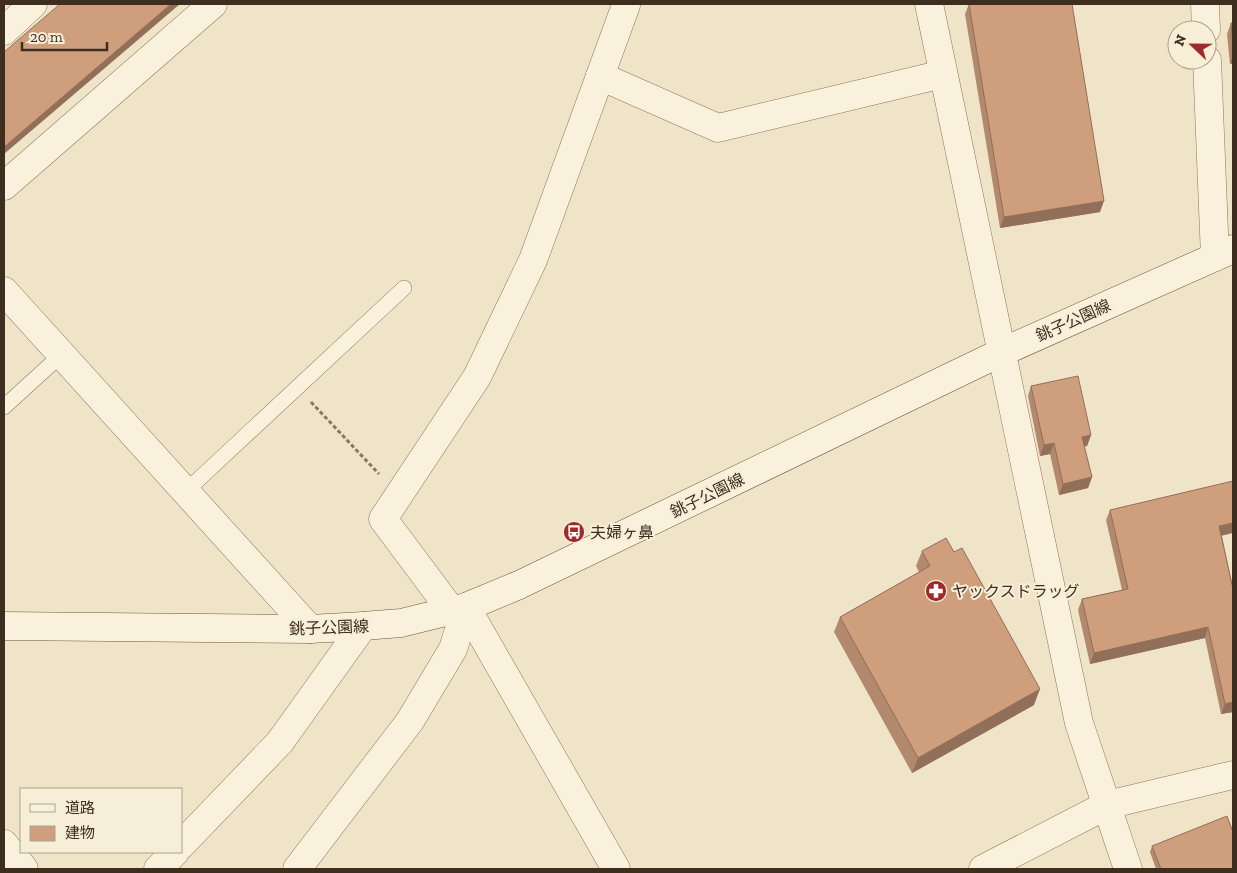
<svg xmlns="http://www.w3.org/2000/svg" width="1237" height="873" font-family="'Zilla Slab','Noto Sans JP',serif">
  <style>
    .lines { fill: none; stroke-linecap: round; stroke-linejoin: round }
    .service-casing { stroke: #8d765c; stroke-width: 16 }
    .minor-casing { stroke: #8d765c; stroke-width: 29 }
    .tertiary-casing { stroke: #8d765c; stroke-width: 29 }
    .secondary-casing { stroke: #6f573f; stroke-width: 29 }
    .path { stroke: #8d765c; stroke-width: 3; stroke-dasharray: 4 2.5; stroke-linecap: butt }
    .service { stroke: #faf1dc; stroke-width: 15 }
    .minor { stroke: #faf1dc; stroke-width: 28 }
    .tertiary { stroke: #faf1dc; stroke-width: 28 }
    .secondary { stroke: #faf1dc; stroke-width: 28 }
    .wall { fill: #b2896c }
    .shaded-wall { fill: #916f58 }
    .building { fill: #cf9f7d; stroke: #916f58 }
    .labels { text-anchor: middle; stroke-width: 4; stroke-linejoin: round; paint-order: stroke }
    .street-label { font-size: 16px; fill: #3d2e20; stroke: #f7eed8 }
    .poi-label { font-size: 16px; fill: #3d2e20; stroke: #f7eed8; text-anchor: start }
  </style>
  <rect width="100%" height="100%" fill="#f0e4c8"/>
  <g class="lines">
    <g class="service-casing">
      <g id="service">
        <polyline points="4,407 61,355"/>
        <polyline points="185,492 404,288"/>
      </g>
    </g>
    <g class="minor-casing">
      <g id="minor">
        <polyline points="1205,4 1206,30"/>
        <polyline points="4,31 33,4"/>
        <polyline points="1207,60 1215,257"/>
        <polyline points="600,76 718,128 943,74"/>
        <polyline points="4,186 213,4"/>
        <polyline points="4,291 310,629"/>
        <polyline points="466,607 616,869"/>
        <polyline points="451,610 383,519 477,377 533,260 626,5 625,4"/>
        <polyline points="4,844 24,869"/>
        <polyline points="181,845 280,742 363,626"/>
        <polyline points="158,869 175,852"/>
        <polyline points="297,869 410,721 453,649 466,607"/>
        <polyline points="983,869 1107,805 1233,775"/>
      </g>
    </g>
    <g class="tertiary-casing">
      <polyline id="tertiary" points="929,4 1079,723 1128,869"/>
    </g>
    <g class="secondary-casing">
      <polyline id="secondary" points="4,626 310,629 363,626 401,623 466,607 519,585 1002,352 1233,249"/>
    </g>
    <polyline class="path" points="311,402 379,474"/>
    <use href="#service" class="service"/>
    <use href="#minor" class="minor"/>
    <use href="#tertiary" class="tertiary"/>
    <use href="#secondary" class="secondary"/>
  </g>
  <g class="wall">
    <polygon points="969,4 1100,212 1000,228 965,14"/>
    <polygon points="1231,23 1233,23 1233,63 1230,64 1227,34"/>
    <polygon points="1031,386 1091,435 1087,446 1084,446 1092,477 1088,488 1059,495 1050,454 1040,456 1028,396"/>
    <polygon points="1110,510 1222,536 1233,589 1233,712 1221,714 1205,638 1090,664 1078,610 1082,599 1122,590 1106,520"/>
    <polygon points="922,551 1034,705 912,773 834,632 840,617 919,572 916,566"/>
    <polygon points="1152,846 1233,869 1156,869 1150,852"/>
  </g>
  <g class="shaded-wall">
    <polygon points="171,4 180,4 4,154 4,147"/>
    <polygon points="1233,55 1233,63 1230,64"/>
    <polygon points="1104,201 1100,212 1000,228 1004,217"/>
    <polygon points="1091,435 1087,446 1078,448 1082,437"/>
    <polygon points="1054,443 1050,454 1040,456 1044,445"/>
    <polygon points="1092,477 1088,488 1059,495 1063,484"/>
    <polygon points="1233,523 1233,533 1216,537 1219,526"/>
    <polygon points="1208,627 1205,638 1090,664 1094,653"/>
    <polygon points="1040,689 1034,705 912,773 918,758"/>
    <polygon points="1233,702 1233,712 1221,714 1225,704"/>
  </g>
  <g class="building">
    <polygon points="60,4 171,4 4,147 4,52"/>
    <polygon points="969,4 1072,4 1104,201 1004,217"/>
    <polygon points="1231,23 1233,23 1233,46"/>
    <polygon points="1078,376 1091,435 1082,437 1092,477 1063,484 1054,443 1044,445 1031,386"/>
    <polygon points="1233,481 1233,523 1219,526 1233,589 1233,702 1225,704 1208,627 1094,653 1082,599 1128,589 1110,510"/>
    <polygon points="946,538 954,552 962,548 1040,689 918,758 840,617 930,566 922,551"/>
    <polygon points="1227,816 1233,832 1233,869 1161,869 1152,846"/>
  </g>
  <defs>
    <g id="bus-disc" transform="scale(1.125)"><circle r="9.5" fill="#9e2a2b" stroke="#f7eed8"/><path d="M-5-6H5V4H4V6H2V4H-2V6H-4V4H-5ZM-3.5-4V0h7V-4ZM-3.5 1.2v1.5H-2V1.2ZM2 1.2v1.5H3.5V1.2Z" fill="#fff"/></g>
    <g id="pharmacy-disc" transform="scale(1.125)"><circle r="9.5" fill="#9e2a2b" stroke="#f7eed8"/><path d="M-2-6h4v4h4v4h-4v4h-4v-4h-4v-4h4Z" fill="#fff"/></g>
  </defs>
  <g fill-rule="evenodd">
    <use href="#bus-disc" x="574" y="532"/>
    <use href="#pharmacy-disc" x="936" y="591"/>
  </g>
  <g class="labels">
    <g class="street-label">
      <text transform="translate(1073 320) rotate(-24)" y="6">銚子公園線</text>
      <text transform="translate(707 495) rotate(-26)" y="6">銚子公園線</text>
      <text transform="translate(329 627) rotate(-2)" y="6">銚子公園線</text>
    </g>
    <g class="poi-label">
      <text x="590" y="538">夫婦ヶ鼻</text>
      <text x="952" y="597">ヤックスドラッグ</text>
    </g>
  </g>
  <rect width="1237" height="873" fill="none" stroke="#3d2e20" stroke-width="10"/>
  <rect x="20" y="788" width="162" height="65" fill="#f7eed8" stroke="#ada18e"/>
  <rect x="30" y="804" width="25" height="8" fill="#faf1dc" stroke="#ada18e"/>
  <text x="65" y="813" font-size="15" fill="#3d2e20">道路</text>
  <rect x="30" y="826" width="25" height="15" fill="#cf9f7d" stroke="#ada18e"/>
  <text x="65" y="838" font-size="15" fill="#3d2e20">建物</text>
  <g transform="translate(1192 45) rotate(292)"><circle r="24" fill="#f7eed8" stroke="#ada18e"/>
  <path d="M0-4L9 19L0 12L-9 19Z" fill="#9e2a2b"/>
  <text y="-8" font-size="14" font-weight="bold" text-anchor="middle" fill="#3d2e20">N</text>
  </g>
  <path d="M22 42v8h85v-8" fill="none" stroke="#3d2e20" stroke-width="2.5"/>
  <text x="30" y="42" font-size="15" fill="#3d2e20" stroke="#f7eed8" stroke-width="4" paint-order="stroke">20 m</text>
</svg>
